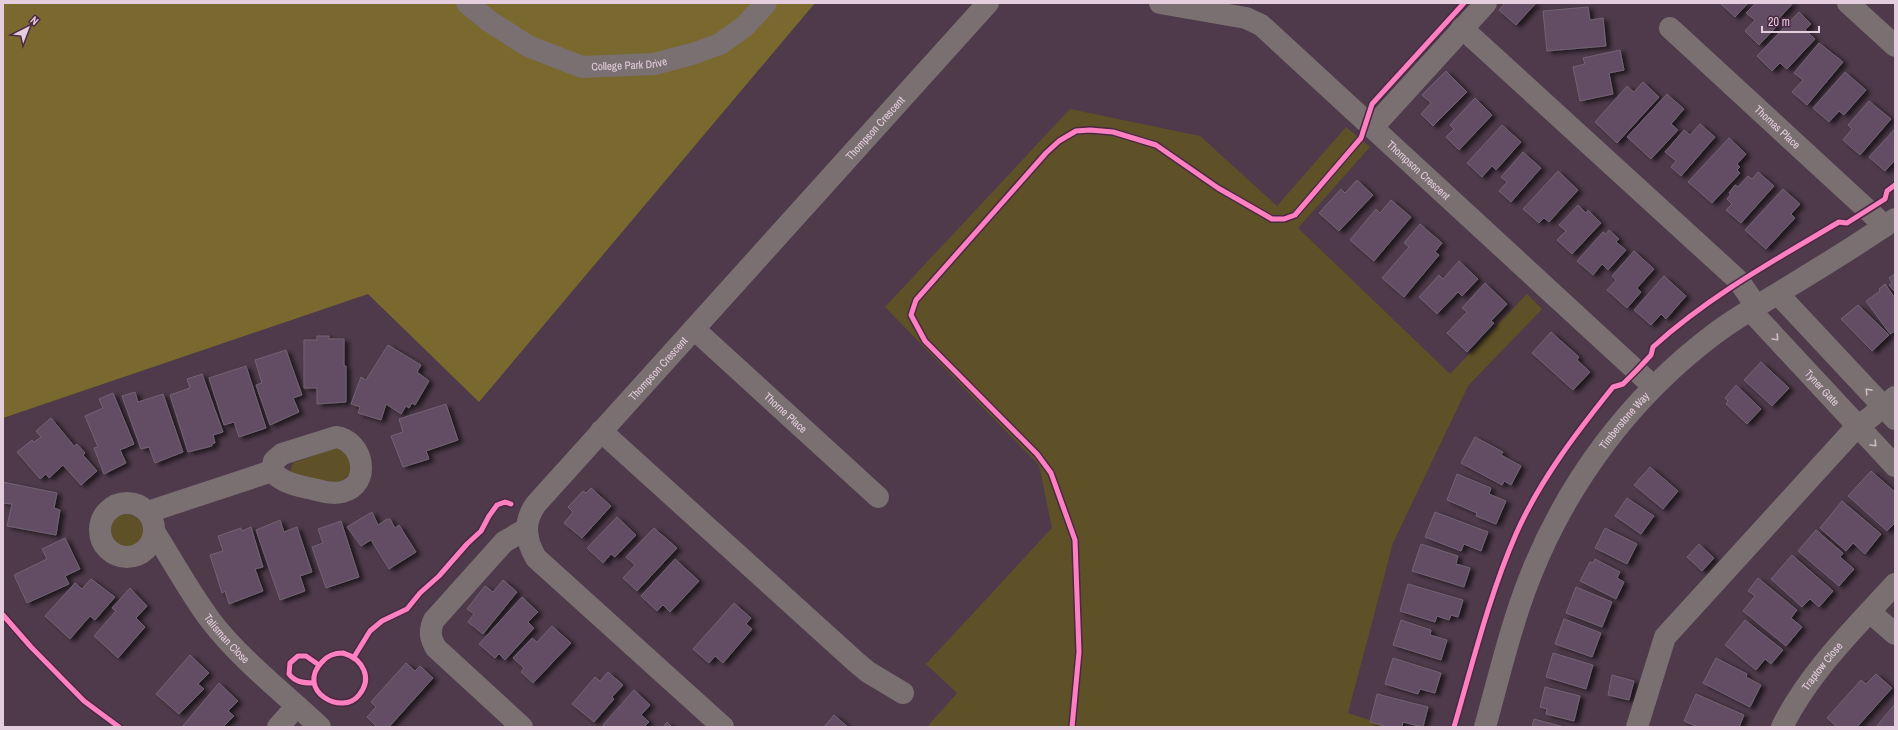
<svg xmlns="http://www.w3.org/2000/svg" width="1898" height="730" font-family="'Archivo Narrow',sans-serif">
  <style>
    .green { fill: #5f5127 }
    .forest { fill: #7a692e }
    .building { fill: #634d65; stroke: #716372; filter: url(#shadow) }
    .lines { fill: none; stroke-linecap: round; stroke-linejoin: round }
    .minor { stroke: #7a6f71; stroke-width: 22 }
    .cycleway-casing { stroke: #4b2843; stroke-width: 8 }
    .cycleway { stroke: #ff80c0; stroke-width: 5 }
    .oneway { stroke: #cfbbc8 }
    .labels { text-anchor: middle; stroke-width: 3; stroke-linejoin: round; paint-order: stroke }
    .street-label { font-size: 11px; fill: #e4cede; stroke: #4b2843 }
  </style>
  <defs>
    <filter id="shadow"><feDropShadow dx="4.5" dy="2.5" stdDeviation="2" flood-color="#0009"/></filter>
  </defs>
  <rect width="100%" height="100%" fill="#4e3a4a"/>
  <g class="green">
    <polygon points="1070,109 1200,136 1277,206 1346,127 1370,147 1298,228 1450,374 1527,294 1542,309 1468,386 1393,543 1348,713 1390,727 927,727 957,693 926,664 1052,528 1039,465 885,307"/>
    <polygon points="333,449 340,449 350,458 351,472 344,480 336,482 296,477 290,472 293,463"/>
    <circle cx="126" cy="531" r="17"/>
  </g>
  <polygon class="forest" points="3,3 815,3 479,402 368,294 3,418"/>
  <g class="building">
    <polygon points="1505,3 1536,3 1516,25 1499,10"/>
    <polygon points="1722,3 1748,3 1735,17 1721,4"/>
    <polygon points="1756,3 1793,3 1773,25 1776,27 1759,45 1745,31 1755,20 1746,13"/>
    <polygon points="1588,7 1590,20 1603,18 1606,46 1547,51 1543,11"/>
    <polygon points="1799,12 1811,24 1805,30 1815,39 1787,69 1780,63 1772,71 1757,56"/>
    <polygon points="1819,43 1843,62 1807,105 1792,92 1803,80 1794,73"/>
    <polygon points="1620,50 1624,70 1609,73 1613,94 1580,101 1573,67 1585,64 1583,58"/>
    <polygon points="1446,71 1467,92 1433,126 1421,114 1431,103 1422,95"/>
    <polygon points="1845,72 1866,90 1844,115 1839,111 1829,122 1813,108"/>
    <polygon points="1643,82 1659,97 1617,143 1595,122 1627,86 1634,92"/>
    <polygon points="1667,94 1684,109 1671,124 1678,130 1651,159 1627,137"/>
    <polygon points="1475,98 1492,115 1459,150 1446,137 1454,129 1450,125"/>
    <polygon points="1869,101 1891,119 1860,155 1843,140 1852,129 1848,125"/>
    <polygon points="1700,124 1715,137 1681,176 1671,167 1676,161 1665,152 1684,130 1690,135"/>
    <polygon points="1502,125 1521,142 1496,170 1492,166 1482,177 1467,163"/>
    <polygon points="1895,129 1895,160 1885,171 1869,157"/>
    <polygon points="1729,138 1746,154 1737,164 1740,167 1737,170 1740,173 1712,203 1688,182"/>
    <polygon points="1523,152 1541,168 1511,202 1499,191 1507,182 1501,177"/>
    <polygon points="1558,171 1578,190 1549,222 1544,218 1539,223 1523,209"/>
    <polygon points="1758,172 1774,186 1741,223 1726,210 1732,204 1727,199 1731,194 1729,193 1735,185 1738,187 1748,176 1752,179"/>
    <polygon points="1357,180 1373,195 1339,231 1319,213 1341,189 1345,193"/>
    <polygon points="1783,189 1800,204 1791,214 1795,218 1766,249 1745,230"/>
    <polygon points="1391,200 1411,217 1374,261 1350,240 1376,209 1380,213"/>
    <polygon points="1578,205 1586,213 1588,210 1601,223 1572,254 1557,240 1566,231 1559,225"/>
    <polygon points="1420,224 1442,243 1435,252 1439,255 1404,297 1382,278 1409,247 1404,243"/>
    <polygon points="1609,230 1619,239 1616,242 1626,250 1608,270 1602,264 1593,275 1577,261 1603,232 1606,234"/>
    <polygon points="1634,251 1654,269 1637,288 1641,292 1627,308 1607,290 1616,280 1612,276"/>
    <polygon points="1459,261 1478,279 1462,296 1458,292 1437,314 1419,297 1439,275 1443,279"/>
    <polygon points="1895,274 1895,292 1889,285 1892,283 1889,278"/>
    <polygon points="1664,276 1686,296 1666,319 1661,314 1651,325 1634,310"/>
    <polygon points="1485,283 1507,304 1491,321 1494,323 1467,352 1447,333 1467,312 1462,308"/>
    <polygon points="1885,284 1895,298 1895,331 1890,334 1866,301 1880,291 1879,289"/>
    <polygon points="1858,305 1889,335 1872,351 1841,319"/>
    <polygon points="1551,332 1579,357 1577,360 1590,372 1573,390 1532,353"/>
    <polygon points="317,336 329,336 329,339 344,339 344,366 346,366 346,402 317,404 317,388 304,388 304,340 317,340"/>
    <polygon points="388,345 421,365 417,372 429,381 415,405 412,403 409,408 406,406 401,414 386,404 381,420 358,413 360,407 351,404 361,377 366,380"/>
    <polygon points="286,350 302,395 293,398 299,412 270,425 256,385 262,383 255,360"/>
    <polygon points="1761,362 1789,388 1772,406 1744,380"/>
    <polygon points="246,366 266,428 239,437 234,422 224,425 209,378"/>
    <polygon points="202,374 223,432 213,435 215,443 212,444 212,446 188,452 170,395 190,388 187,379"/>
    <polygon points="1736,385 1761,409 1747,424 1726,404 1728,401 1725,398"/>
    <polygon points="135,392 138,402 163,394 183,452 155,463 149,447 141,449 122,396"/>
    <polygon points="113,393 134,444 120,450 126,463 104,474 94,448 98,447 85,416 103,408 99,399"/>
    <polygon points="446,404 458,440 426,451 429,459 403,467 391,436 403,432 399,419"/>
    <polygon points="51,418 74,446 77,444 85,453 83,455 97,471 81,485 63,465 49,478 46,474 40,479 17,452 32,440 34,442 41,437 36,431"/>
    <polygon points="1475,437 1503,452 1501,455 1521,466 1511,485 1504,481 1502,485 1461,463"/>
    <polygon points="1650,467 1678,491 1663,509 1634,485"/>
    <polygon points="1871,471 1895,492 1895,523 1887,531 1848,496"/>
    <polygon points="1457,474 1491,488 1489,494 1506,501 1496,524 1476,516 1477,513 1447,500"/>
    <polygon points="3,482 57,493 54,508 60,510 56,535 7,526 12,504 3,503"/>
    <polygon points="591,488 611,506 582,538 564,523 573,512 568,507 583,491 586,493"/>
    <polygon points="1627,498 1654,516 1641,534 1615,516"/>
    <polygon points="1842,501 1881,534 1865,554 1853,543 1846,551 1820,528"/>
    <polygon points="372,512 378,525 387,519 390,519 395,528 399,525 416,552 389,569 371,540 361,546 347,527"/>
    <polygon points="1435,512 1488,532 1481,551 1464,544 1461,551 1425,537"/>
    <polygon points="617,517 636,535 615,557 611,554 603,563 587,548"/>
    <polygon points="280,520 284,532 297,527 312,572 300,576 305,591 280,600 256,530"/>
    <polygon points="341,521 359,577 326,588 312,547 323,543 318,529"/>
    <polygon points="251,527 263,567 255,569 263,591 229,604 225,591 222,593 210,555 223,551 218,536 241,528 242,531"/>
    <polygon points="654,528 677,548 637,591 623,578 635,565 626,557"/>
    <polygon points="1605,528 1637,544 1627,564 1595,548"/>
    <polygon points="1816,530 1843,553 1840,557 1854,569 1839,586 1798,551"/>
    <polygon points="65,538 80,569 65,576 69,584 27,603 14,575 47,559 42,549"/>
    <polygon points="1421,544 1458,556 1456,564 1470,568 1464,587 1412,571"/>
    <polygon points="1699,544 1714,558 1702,571 1687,557"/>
    <polygon points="1792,555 1833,591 1819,607 1810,599 1802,607 1771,579"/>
    <polygon points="675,559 699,581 670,612 663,605 657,611 641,596"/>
    <polygon points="1595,559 1620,572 1617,578 1624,582 1616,599 1580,581 1590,562 1593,563"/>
    <polygon points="1758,578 1797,610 1791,618 1802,627 1786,646 1743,611 1755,596 1748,591"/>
    <polygon points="91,579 115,597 95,620 90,616 70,639 45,616 75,583 82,589"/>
    <polygon points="503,580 517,592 483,634 468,622 474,614 467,609 485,586 493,592"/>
    <polygon points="1408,584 1463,600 1458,617 1451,615 1449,620 1437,616 1435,622 1400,611"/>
    <polygon points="1576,587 1612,602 1602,627 1566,613"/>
    <polygon points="130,588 147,606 136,618 145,627 118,658 94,636 116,611 112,608"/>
    <polygon points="522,597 538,612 528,622 534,628 505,660 499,654 495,658 479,644"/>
    <polygon points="734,603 751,618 746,624 752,629 723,663 715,656 709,663 693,649"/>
    <polygon points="1564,619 1601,633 1592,657 1555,644"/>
    <polygon points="1401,620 1431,630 1430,635 1447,640 1441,660 1393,645"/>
    <polygon points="1745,620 1783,650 1771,664 1765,659 1756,670 1725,645"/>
    <polygon points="552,626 571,643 533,683 521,672 524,668 513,658 532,638 537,642"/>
    <polygon points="1553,653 1593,665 1586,689 1546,677"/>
    <polygon points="190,655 209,673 198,684 204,689 179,714 156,694"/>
    <polygon points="1393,658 1441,673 1435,693 1420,689 1418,694 1385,684"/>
    <polygon points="1716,658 1747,674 1746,677 1761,685 1750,707 1703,683"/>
    <polygon points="406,663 415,671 420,666 433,678 389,727 377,727 367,717 376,707 371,702"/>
    <polygon points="608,672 623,685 612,697 614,699 594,722 572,704 595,677 600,681"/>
    <polygon points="1876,674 1892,688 1857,727 1837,727 1827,718 1861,680 1866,684"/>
    <polygon points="1612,675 1634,681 1629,700 1608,695"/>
    <polygon points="219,683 238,701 228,711 234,716 223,727 182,727"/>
    <polygon points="1545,687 1580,696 1574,721 1546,714 1547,709 1540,707"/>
    <polygon points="634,690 650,705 641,715 649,722 644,727 605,727 603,725"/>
    <polygon points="1377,694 1428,707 1423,727 1403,722 1402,727 1388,727 1370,722"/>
    <polygon points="1696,694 1744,715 1739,727 1698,727 1684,721"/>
    <polygon points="1895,704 1895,727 1876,727"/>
    <polygon points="834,715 848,727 824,727"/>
    <polygon points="1534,719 1564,727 1532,727"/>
    <polygon points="667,722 672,727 663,727"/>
  </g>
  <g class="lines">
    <g class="minor">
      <path id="s1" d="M467,3L489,21L528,46L582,67L654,64L692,54L720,44L745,26L766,3"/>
      <path id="s2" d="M1160,3L1246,18L1261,25L1653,386"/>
      <polyline points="1848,3 1895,46"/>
      <polyline points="1462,28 1739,281 1756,306"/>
      <path id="s3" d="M1670,28L1885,226"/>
      <polyline points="1373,127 1486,3"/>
      <polyline points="1778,294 1895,419"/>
      <path id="s4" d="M1750,310L1895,466"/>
      <path id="s5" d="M694,329L878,497"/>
      <polyline points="601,431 856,662 868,672 903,693"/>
      <path d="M336,437C364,441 372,485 342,492C331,495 319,490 308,488C295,485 281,482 272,471L274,461L282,454Z"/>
      <circle cx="127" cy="530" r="27"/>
      <polyline points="148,512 272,471"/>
      <path id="s6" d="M155,533C174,563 190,593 211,621C240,659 285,694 320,727"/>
      <polyline points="1870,612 1895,634"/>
      <polyline points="278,727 297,706"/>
      <path d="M522,727L436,648C430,638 429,631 434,620L504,542L526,529"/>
      <path id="s7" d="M723,727L536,558C525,539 523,522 536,504L988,3"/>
      <path id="s8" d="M1485,727C1499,677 1511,625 1530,577C1568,481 1631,397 1713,335C1736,317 1761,304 1785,289C1823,266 1859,244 1895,219"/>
      <polyline points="1637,727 1665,637 1851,433 1895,397"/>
      <path id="s9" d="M1782,727C1809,672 1854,629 1895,584"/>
    </g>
    <g class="cycleway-casing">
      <g id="cycleway">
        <polyline points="3,615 31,647 84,701 119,727"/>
        <path d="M343,653C363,659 373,678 359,695C342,717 295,690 322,662C328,655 334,653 343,653Z"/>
        <polyline points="354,657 370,631 382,621 407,609 420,593 439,576 467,544 481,531 489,516 497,505 505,502 511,504"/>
        <path d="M313,683C303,683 295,682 289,674L290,663L298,656H306L319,665"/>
        <polyline points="1072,727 1079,652 1075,540 1051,473 1037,454 925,341 911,315 916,300 1046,153 1059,141 1076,131 1090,130 1113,132 1156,145 1218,188 1272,219 1284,219 1295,215 1361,138 1372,104 1464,3"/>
        <path d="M1454,727C1473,662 1489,596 1516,534C1540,480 1576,433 1613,387L1623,384L1636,371L1651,355L1653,347C1709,296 1775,260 1839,222L1847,223L1885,199L1887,191L1895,185"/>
      </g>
    </g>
    <use href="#cycleway" class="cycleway"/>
  </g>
  <defs><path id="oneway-chevron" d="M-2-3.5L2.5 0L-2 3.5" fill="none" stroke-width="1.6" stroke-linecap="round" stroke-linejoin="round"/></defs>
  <g class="oneway">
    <use href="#oneway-chevron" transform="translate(1776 338) rotate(47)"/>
    <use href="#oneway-chevron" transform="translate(1868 391) rotate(-133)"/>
    <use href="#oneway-chevron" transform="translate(1874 444) rotate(47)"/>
  </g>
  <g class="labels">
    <g class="street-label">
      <text dy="4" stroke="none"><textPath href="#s1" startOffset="180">College Park Drive</textPath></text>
      <text dy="4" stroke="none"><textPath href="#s3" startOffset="146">Thomas Place</textPath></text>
      <text dy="4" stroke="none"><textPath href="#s7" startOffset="816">Thompson Crescent</textPath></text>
      <text dy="4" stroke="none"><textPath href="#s2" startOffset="318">Thompson Crescent</textPath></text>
      <text dy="4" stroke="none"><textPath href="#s7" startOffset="492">Thompson Crescent</textPath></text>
      <text dy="4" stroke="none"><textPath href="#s4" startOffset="106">Tyner Gate</textPath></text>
      <text dy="4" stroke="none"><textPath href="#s5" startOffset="124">Thorne Place</textPath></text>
      <text dy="4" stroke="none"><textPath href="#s8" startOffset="340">Timberstone Way</textPath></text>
      <text dy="4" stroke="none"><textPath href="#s6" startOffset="128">Talisman Close</textPath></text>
      <text dy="4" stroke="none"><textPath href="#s9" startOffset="73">Traptow Close</textPath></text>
    </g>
  </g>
  <rect width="1898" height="730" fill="none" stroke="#e4cede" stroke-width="8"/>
  <g transform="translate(28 28) rotate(42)" stroke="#4b2843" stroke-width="3" paint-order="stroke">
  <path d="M0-3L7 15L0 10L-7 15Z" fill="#e4cede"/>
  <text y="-6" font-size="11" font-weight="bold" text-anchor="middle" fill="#e4cede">N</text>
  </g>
  <path d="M1762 26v6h57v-6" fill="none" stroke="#e4cede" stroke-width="2"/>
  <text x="1768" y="26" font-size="12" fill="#e4cede" stroke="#4b2843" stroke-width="3" paint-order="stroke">20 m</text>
</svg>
